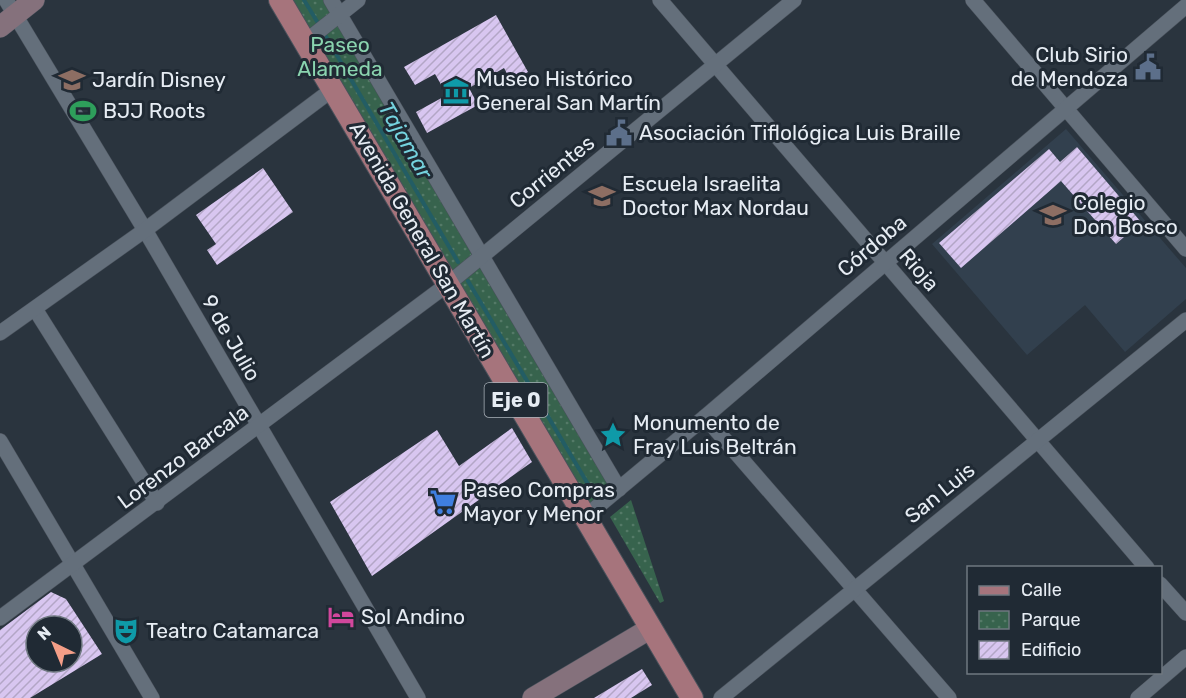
<svg xmlns="http://www.w3.org/2000/svg" width="1186" height="698" font-family="Rubik,sans-serif">
  <style>
    .built { fill: #32404e }
    .park { fill: url(#park-dots) }
    .lines { fill: none; stroke-linecap: round; stroke-linejoin: round }
    .stream { stroke: #235d64; stroke-width: 4 }
    .building { fill: url(#building-hatch); fill-rule: evenodd }
    .street-casing { stroke: #49515b; stroke-width: 16 }
    .secondary-casing { stroke: #49515b; stroke-width: 22 }
    .primary-casing { stroke: #49515b; stroke-width: 24 }
    .street { stroke: #646f7b; stroke-width: 15 }
    .secondary { stroke: #85717c; stroke-width: 21 }
    .primary { stroke: #a6747c; stroke-width: 22 }
    .labels { text-anchor: middle; stroke-width: 6; stroke-linejoin: round; paint-order: stroke }
    .shield { fill: #202a34; stroke: #abb2ba; stroke-width: 1.5 }
    .shield-label { font-size: 20px; font-weight: bold; fill: #e6ecf3 }
    .park-label { font-size: 21px; fill: #8ad4af; stroke: #202a34 }
    .poi-label { font-size: 21px; fill: #e6ecf3; stroke: #202a34; text-anchor: start }
    .street-label { font-size: 21px; fill: #e6ecf3; stroke: #202a34 }
    .water-label { font-size: 22px; font-style: italic; fill: #74d2de; stroke: #202a34 }
  </style>
  <defs>
    <pattern id="park-dots" width="8" height="8" patternUnits="userSpaceOnUse" patternTransform="scale(1.5)"><rect width="8" height="8" fill="#37634d"/><path d="M2 2h.1M6 6h.1" fill="none" stroke="#547a67" stroke-width="1.8" stroke-linecap="round"/></pattern>
    <pattern id="building-hatch" width="6" height="6" patternUnits="userSpaceOnUse" patternTransform="scale(1.5)"><rect width="6" height="6" fill="#d8c6f0"/><path d="M-1 1l2-2M0 6l6-6M5 7l2-2" fill="none" stroke="#b3a6c6"/></pattern>
  </defs>
  <rect width="100%" height="100%" fill="#2a343e"/>
  <polygon class="built" points="1066,129 1186,268 1186,299 1125,352 1085,305 1027,355 932,244"/>
  <g class="park">
    <polygon points="280,0 331,0 619,489 585,517"/>
    <polygon points="631,500 664,601 660,603 610,517"/>
  </g>
  <g class="lines">
    <g class="stream">
      <polyline points="304,0 318,23"/>
      <polyline points="325,35 458,262"/>
      <polyline points="468,281 595,496"/>
    </g>
  </g>
  <g class="building">
    <polygon points="496,15 528,72 511,81 504,68 469,88 478,105 427,133 416,112 447,95 435,74 415,85 404,67"/>
    <polygon points="1077,147 1141,222 1116,244 1061,181 961,268 939,243 1049,149 1060,162"/>
    <polygon points="263,168 293,212 217,265 207,250 216,244 196,215"/>
    <polygon points="512,428 532,462 372,576 330,502 437,430 459,466"/>
    <path d="M51,592L66,599L102,654L30,698H0V630ZM36,626H72V662H36Z"/>
    <polygon points="642,669 652,685 631,698 594,698"/>
  </g>
  <g class="lines">
    <g class="street-casing">
      <g id="street">
        <polyline points="6,0 145,230 418,698"/>
        <polyline points="331,0 619,489"/>
        <polyline points="660,0 1147,568"/>
        <polyline points="973,0 1186,249"/>
        <polyline points="305,42 358,0"/>
        <polyline points="35,309 157,503"/>
        <polyline points="0,333 145,230 333,89"/>
        <polyline points="705,417 949,698"/>
        <polyline points="0,441 152,698"/>
        <polyline points="585,517 705,417 1186,6"/>
        <polyline points="1160,584 1186,613"/>
        <polyline points="0,618 448,284 794,0"/>
        <polyline points="721,698 1186,320"/>
        <polyline points="1138,698 1186,657"/>
      </g>
    </g>
    <g class="secondary-casing">
      <g id="secondary">
        <polyline points="0,27 34,0"/>
        <polyline points="533,698 651,628"/>
      </g>
    </g>
    <g class="primary-casing">
      <polyline id="primary" points="280,0 692,698"/>
    </g>
    <use href="#street" class="street"/>
    <use href="#secondary" class="secondary"/>
    <use href="#primary" class="primary"/>
  </g>
  <defs>
    <g id="civic-bare" transform="scale(2.07)"><path d="M-.6-6.5H3V-4.5H.6V-3L4-1V1h2V6H-6V1h2V-1L-.6-3ZM-1.2 2.5V6h2.4V2.5Z" fill="#5c6f8a" stroke="#202a34" stroke-width="2.5" paint-order="stroke"/></g>
    <g id="school-bare" transform="scale(2.07)"><path d="M0-5L7-2L0 1L-7-2ZM-4 1L0 2.5L4 1V4Q0 6-4 4Z" fill="#8d6e63" stroke="#202a34" stroke-width="2.5" paint-order="stroke"/></g>
    <g id="museum-bare" transform="scale(2.07)"><path d="M0-6L6-3V-2H-6V-3ZM-5-1h2V3h-2ZM-1-1h2V3h-2ZM3-1h2V3H3ZM-6 4H6V6H-6Z" fill="#0f9aa8" stroke="#202a34" stroke-width="2.5" paint-order="stroke"/></g>
    <g id="stadium-bare" transform="scale(2.07)"><path d="M0-5a6.5 5 0 1 0 0 10a6.5 5 0 1 0 0-10ZM-3.5-1.8h7v3.6h-7Z" fill="#2e9e5b" stroke="#202a34" stroke-width="2.5" paint-order="stroke"/></g>
    <g id="sight-bare" transform="scale(2.07)"><path d="M0-6L1.8-2.2L6-1.7L2.9 1.2L3.7 5.4L0 3.3L-3.7 5.4L-2.9 1.2L-6-1.7L-1.8-2.2Z" fill="#0f9aa8" stroke="#202a34" stroke-width="2.5" paint-order="stroke"/></g>
    <g id="supermarket-bare" transform="scale(2.07)"><path d="M-6-5.5h2.5l.6 2H6L4.5 2H-2.5L-4.4-4H-6ZM-1.5 3.2a1.3 1.3 0 1 0 .1 0ZM3 3.2a1.3 1.3 0 1 0 .1 0Z" fill="#3f7fe0" stroke="#202a34" stroke-width="2.5" paint-order="stroke"/></g>
    <g id="hotel-bare" transform="scale(2.07)"><path d="M-6-4.5h1.5V1H6V5H4.5V3h-9V5H-6ZM-4 0a1.8 1.8 0 1 1 3.6 0ZM.5 0V-2.5h3Q6-2.5 6 0Z" fill="#d1479c" stroke="#202a34" stroke-width="2.5" paint-order="stroke"/></g>
    <g id="theatre-bare" transform="scale(2.07)"><path d="M-5-5.5Q0-4 5-5.5V0Q5 5 0 6Q-5 5-5 0ZM-3.3-2.5H-1v1.5H-3.3ZM1-2.5H3.3v1.5H1ZM-2.8 1Q0 5.5 2.8 1Z" fill="#0f9aa8" stroke="#202a34" stroke-width="2.5" paint-order="stroke"/></g>
  </defs>
  <g fill-rule="evenodd">
    <use href="#civic-bare" x="1148" y="67"/>
    <use href="#school-bare" x="72" y="80"/>
    <use href="#museum-bare" x="456" y="91"/>
    <use href="#stadium-bare" x="83" y="111"/>
    <use href="#civic-bare" x="619" y="133"/>
    <use href="#school-bare" x="602" y="196"/>
    <use href="#school-bare" x="1053" y="215"/>
    <use href="#sight-bare" x="613" y="435"/>
    <use href="#supermarket-bare" x="443" y="502"/>
    <use href="#hotel-bare" x="341" y="617"/>
    <use href="#theatre-bare" x="126" y="631"/>
  </g>
  <g class="labels">
    <rect class="shield" x="484.5" y="383" width="63" height="34" rx="4.5"/>
    <g class="shield-label">
      <text x="516" y="407">Eje 0</text>
    </g>
    <g class="park-label">
      <text x="340" y="52">Paseo<tspan x="340" dy="24">Alameda</tspan></text>
    </g>
    <g class="poi-label">
      <text x="1128" y="62" text-anchor="end">Club Sirio<tspan x="1128" dy="24">de Mendoza</tspan></text>
      <text x="476" y="86">Museo Histórico<tspan x="476" dy="24">General San Martín</tspan></text>
      <text x="92" y="87">Jardín Disney</text>
      <text x="103" y="118">BJJ Roots</text>
      <text x="639" y="140">Asociación Tiflológica Luis Braille</text>
      <text x="622" y="191">Escuela Israelita<tspan x="622" dy="24">Doctor Max Nordau</tspan></text>
      <text x="1073" y="210">Colegio<tspan x="1073" dy="24">Don Bosco</tspan></text>
      <text x="633" y="430">Monumento de<tspan x="633" dy="24">Fray Luis Beltrán</tspan></text>
      <text x="463" y="497">Paseo Compras<tspan x="463" dy="24">Mayor y Menor</tspan></text>
      <text x="361" y="624">Sol Andino</text>
      <text x="146" y="638">Teatro Catamarca</text>
    </g>
    <g class="street-label">
      <text transform="translate(552 172) rotate(-39)" y="7">Corrientes</text>
      <text transform="translate(422 240) rotate(60)" y="7">Avenida General San Martín</text>
      <text transform="translate(872 246) rotate(-40)" y="7">Córdoba</text>
      <text transform="translate(919 270) rotate(49)" y="7">Rioja</text>
      <text transform="translate(231 338) rotate(60)" y="7">9 de Julio</text>
      <text transform="translate(183 457) rotate(-37)" y="7">Lorenzo Barcala</text>
      <text transform="translate(940 493) rotate(-39)" y="7">San Luis</text>
    </g>
    <g class="water-label">
      <text transform="translate(406 140) rotate(60)" y="8">Tajamar</text>
    </g>
  </g>
  <rect x="967" y="566" width="195" height="108" fill="#202a34" stroke="#6f7880" stroke-width="1.5"/>
  <rect x="979" y="586" width="30" height="9" fill="#a6747c" stroke="#6f7880" stroke-width="1.5"/>
  <text x="1021" y="596" font-size="18" fill="#e6ecf3">Calle</text>
  <rect x="979" y="611" width="30" height="18" fill="url(#park-dots)" stroke="#6f7880" stroke-width="1.5"/>
  <text x="1021" y="626" font-size="18" fill="#e6ecf3">Parque</text>
  <rect x="979" y="641" width="30" height="18" fill="url(#building-hatch)" stroke="#6f7880" stroke-width="1.5"/>
  <text x="1021" y="656" font-size="18" fill="#e6ecf3">Edificio</text>
  <g transform="translate(54 644) rotate(317)"><circle r="28" fill="#202a34" stroke="#6f7880" stroke-width="1.5"/>
  <path d="M0-4.5L10 22L0 15L-10 22Z" fill="#f49e87"/>
  <text y="-9" font-size="16" font-weight="bold" text-anchor="middle" fill="#e6ecf3">N</text>
  </g>
</svg>
